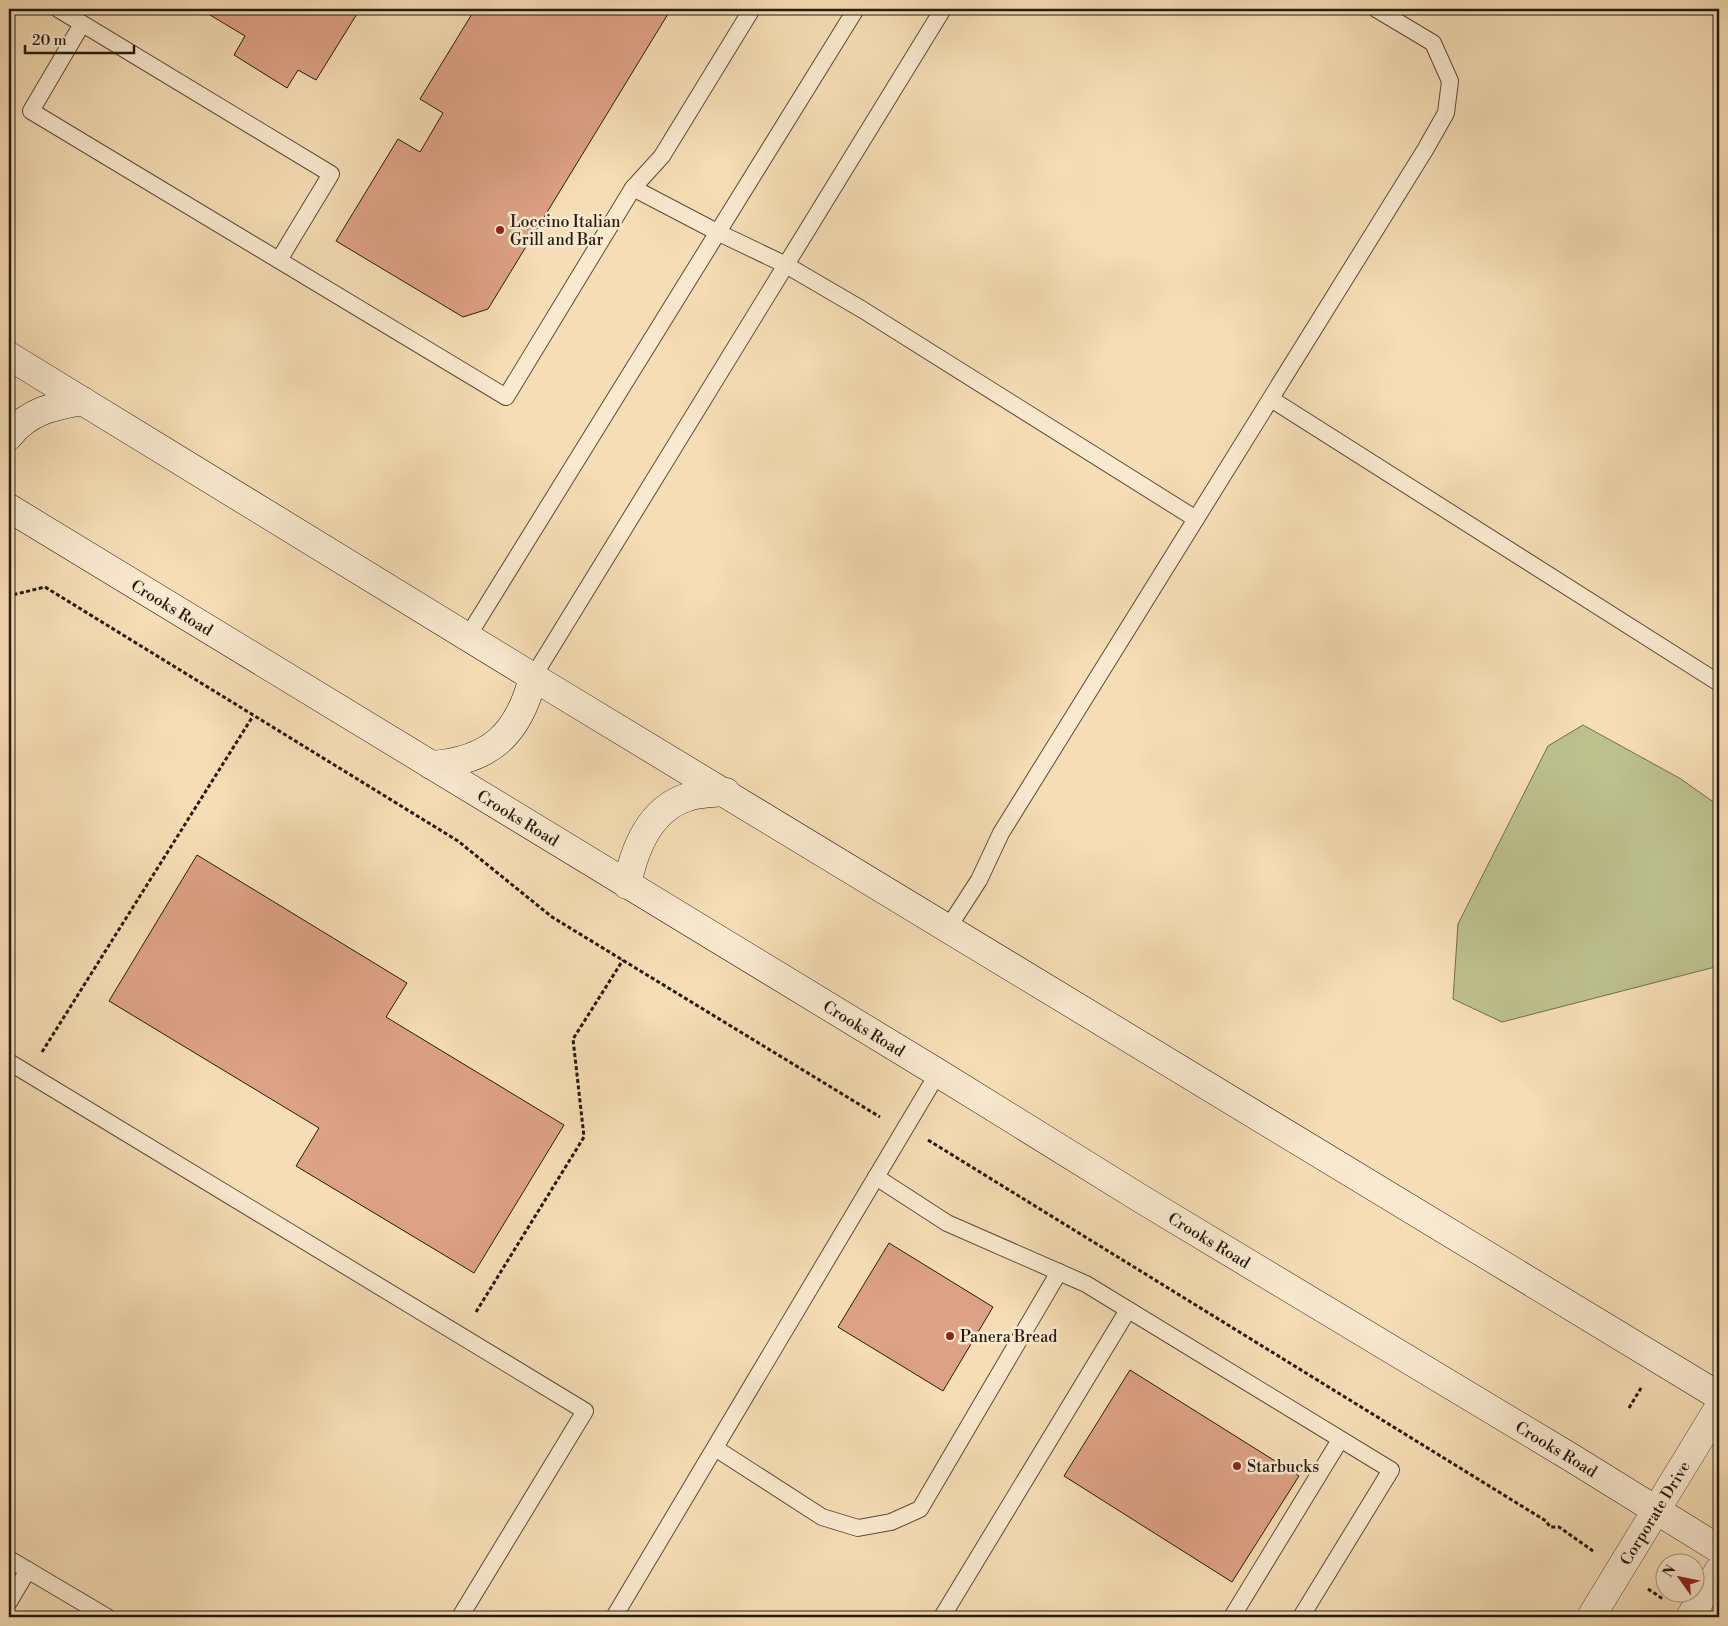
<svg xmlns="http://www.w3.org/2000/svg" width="1728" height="1626" font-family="'Libre Bodoni',serif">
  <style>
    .green { fill: #bcc18e; stroke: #706e4f }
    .building { fill: #dda185; stroke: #251b10 }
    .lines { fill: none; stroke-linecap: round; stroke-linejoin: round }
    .service-casing { stroke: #594c39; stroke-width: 18 }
    .tertiary-casing { stroke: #594c39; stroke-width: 29 }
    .secondary-casing { stroke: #251b10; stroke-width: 29 }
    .path { stroke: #251b10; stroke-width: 3; stroke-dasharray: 4 2.5; stroke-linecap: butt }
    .service { stroke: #f9e9cf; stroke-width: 16 }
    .tertiary { stroke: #f9e9cf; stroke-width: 28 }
    .secondary { stroke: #f9e9cf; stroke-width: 28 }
    .poi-dot { fill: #8f2418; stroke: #f9e9cf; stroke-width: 2 }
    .labels { text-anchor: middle; stroke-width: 5; stroke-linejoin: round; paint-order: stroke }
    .poi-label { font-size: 16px; fill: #251b10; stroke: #f9e9cf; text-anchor: start }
    .street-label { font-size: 16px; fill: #251b10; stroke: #f9e9cf }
  </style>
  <rect width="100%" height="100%" fill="#f6ddb5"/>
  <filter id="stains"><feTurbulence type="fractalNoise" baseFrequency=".004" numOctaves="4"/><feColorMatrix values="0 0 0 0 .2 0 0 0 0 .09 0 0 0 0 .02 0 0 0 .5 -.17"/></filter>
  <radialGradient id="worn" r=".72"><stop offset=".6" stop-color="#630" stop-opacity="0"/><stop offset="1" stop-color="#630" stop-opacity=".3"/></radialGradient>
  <polygon class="green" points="1583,725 1681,779 1719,806 1719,966 1502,1022 1453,999 1458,924 1548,746"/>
  <g class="building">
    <polygon points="200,9 360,9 316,80 298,70 287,88 234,55 245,36"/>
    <polygon points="475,9 671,9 488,309 463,317 336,241 398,139 420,152 443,113 420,99"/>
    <polygon points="197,855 407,983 386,1017 564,1125 474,1273 296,1166 319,1128 109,1001"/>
    <polygon points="889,1243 993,1307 943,1391 838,1327"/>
    <polygon points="1130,1370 1299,1476 1232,1582 1064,1476"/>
  </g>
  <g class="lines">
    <g class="service-casing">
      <g id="service">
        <polyline points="58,9 331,174 279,260"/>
        <polyline points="82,24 31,111 506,397 633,188 662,156 752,9"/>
        <polyline points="633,188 717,232 786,265 863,310 1196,519"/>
        <polyline points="1271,399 1719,683"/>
        <polyline points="468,636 856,9"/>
        <polyline points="533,677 943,9"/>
        <polyline points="948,928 979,880 1001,833 1425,150 1446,113 1450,81 1433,43 1376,9"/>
        <polyline points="9,1062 585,1411 460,1617"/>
        <polyline points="876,1177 947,1223 1086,1284 1391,1470 1301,1617"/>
        <polyline points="715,1448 822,1517 858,1528 891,1522 920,1509 1059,1272"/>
        <polyline points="9,1559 107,1617"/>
        <polyline points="9,1602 28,1570"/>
        <polyline points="614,1617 938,1073"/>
        <polyline points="942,1617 1128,1310"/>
        <polyline points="1232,1617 1340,1440"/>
      </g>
    </g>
    <g class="tertiary-casing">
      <g id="tertiary">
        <path id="s1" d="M1591,1617L1719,1407"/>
        <polyline points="1690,1617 1719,1570"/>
      </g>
    </g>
    <g class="secondary-casing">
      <g id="secondary">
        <polyline points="9,356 533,677 1719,1396"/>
        <path d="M9,436C28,411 54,406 83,401"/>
        <path id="s2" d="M9,508L938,1073L1143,1200L1572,1458L1719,1549"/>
        <path d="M431,765C490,761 519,734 533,677"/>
        <path d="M627,885C634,850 649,809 688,797C700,793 713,793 726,792"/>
      </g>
    </g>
    <g class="path">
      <polyline points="9,591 12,595 45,587 458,841 552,917 880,1117"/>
      <polyline points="42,1052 253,716"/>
      <polyline points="928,1140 1546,1521 1550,1527 1559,1527 1593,1551"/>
      <polyline points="476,1312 584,1137 573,1039 623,960"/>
      <polyline points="1629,1408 1641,1388"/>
      <polyline points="1648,1589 1663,1599"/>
    </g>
    <use href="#service" class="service"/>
    <use href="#tertiary" class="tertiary"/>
    <use href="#secondary" class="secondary"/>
  </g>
  <g class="poi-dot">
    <circle cx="500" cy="230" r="5"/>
    <circle cx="950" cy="1336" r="5"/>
    <circle cx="1237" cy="1466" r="5"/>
  </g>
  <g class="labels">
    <g class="poi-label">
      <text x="510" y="227">Loccino Italian<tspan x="510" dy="18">Grill and Bar</tspan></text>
      <text x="960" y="1342">Panera Bread</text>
      <text x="1247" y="1472">Starbucks</text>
    </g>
    <g class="street-label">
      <text dy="6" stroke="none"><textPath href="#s2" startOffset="191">Crooks Road</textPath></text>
      <text dy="6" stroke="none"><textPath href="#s2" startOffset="596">Crooks Road</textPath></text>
      <text dy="6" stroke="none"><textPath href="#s2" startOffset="1001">Crooks Road</textPath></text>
      <text dy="6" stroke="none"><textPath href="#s2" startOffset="1406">Crooks Road</textPath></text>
      <text dy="6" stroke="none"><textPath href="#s2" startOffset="1811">Crooks Road</textPath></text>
      <text dy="6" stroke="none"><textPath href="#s1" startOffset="122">Corporate Drive</textPath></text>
    </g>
  </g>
  <rect width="1728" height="1626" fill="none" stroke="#f6ddb5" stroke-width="30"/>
  <rect x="10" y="10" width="1708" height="1606" fill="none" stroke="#251b10" stroke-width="2.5"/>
  <rect x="15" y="15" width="1698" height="1596" fill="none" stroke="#251b10"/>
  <g transform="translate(1680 1578) rotate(303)"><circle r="24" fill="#f9e9cf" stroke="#a49783"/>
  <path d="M0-4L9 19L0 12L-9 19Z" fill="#8f2418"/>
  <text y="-8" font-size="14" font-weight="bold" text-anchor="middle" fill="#251b10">N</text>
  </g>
  <path d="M25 45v8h109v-8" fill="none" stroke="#251b10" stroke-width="2.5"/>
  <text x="32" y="45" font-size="15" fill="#251b10" stroke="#f9e9cf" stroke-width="4" paint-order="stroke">20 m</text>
  <rect width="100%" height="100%" filter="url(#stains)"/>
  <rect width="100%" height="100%" fill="url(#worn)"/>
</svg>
